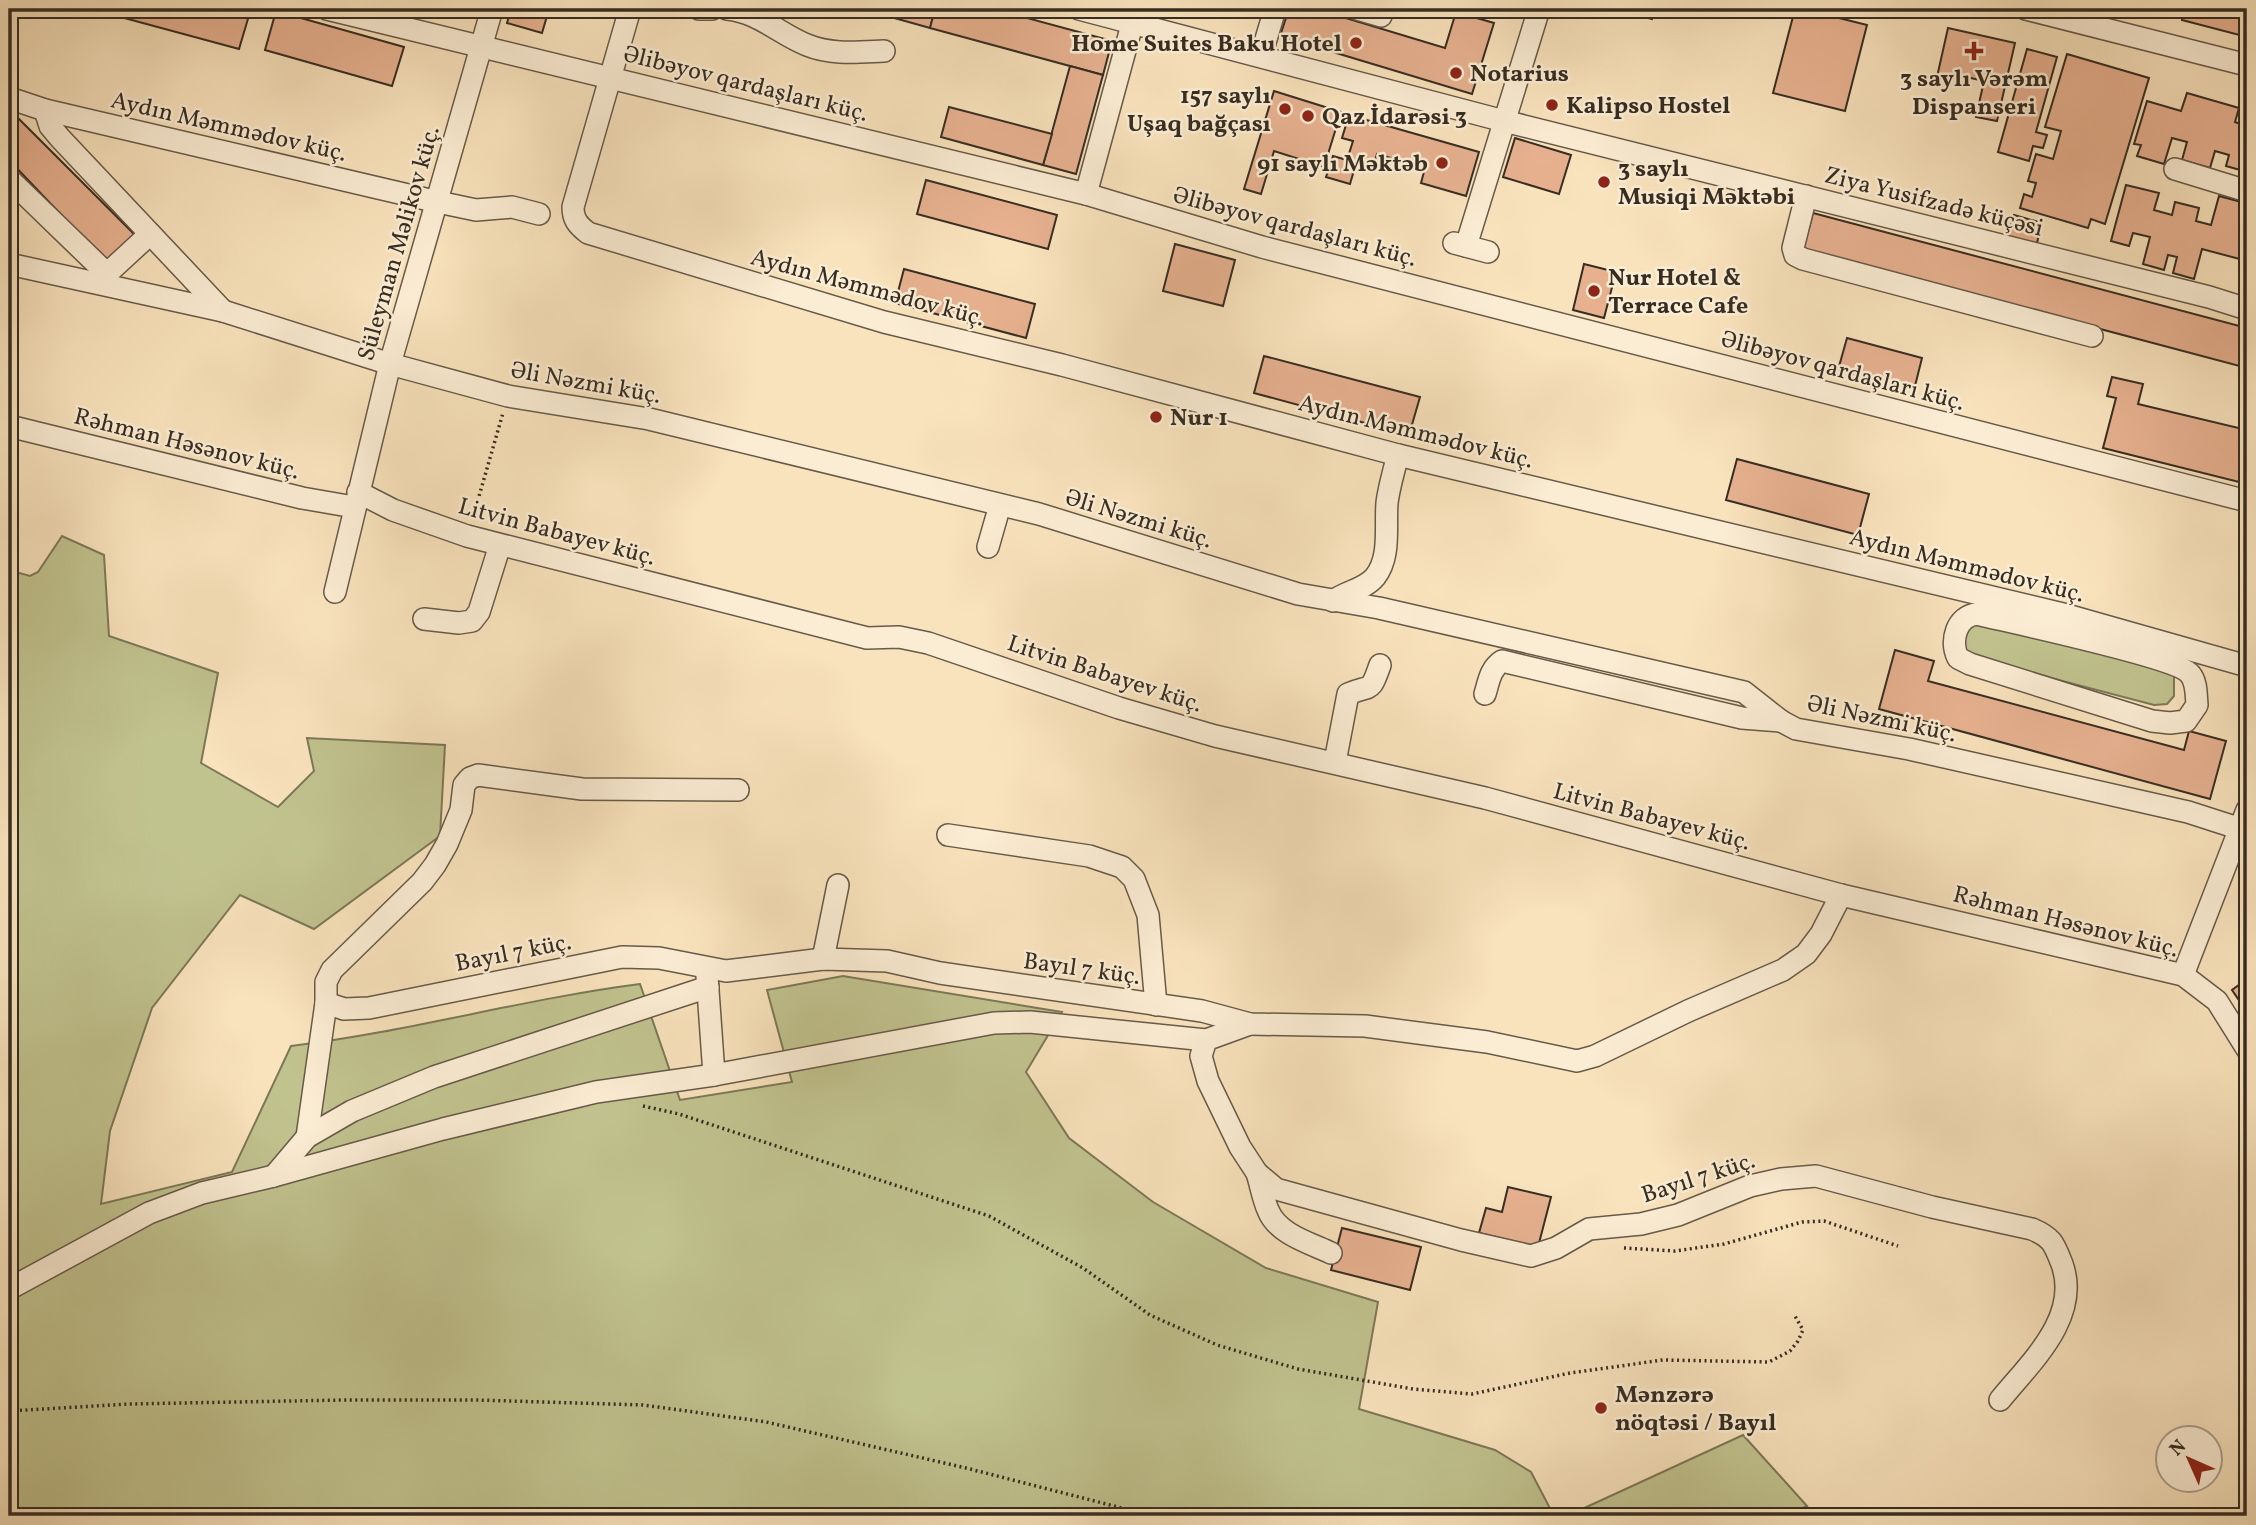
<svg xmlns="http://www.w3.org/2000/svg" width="2256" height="1525" font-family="Vollkorn,serif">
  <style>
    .green { fill: #c1c38f; stroke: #7c7858; stroke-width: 2 }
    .building { fill: #e7b190; stroke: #362d22; stroke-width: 2 }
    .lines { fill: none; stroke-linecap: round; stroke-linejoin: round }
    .minor-casing { stroke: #675a49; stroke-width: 24 }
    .path { stroke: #362d22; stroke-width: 3.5; stroke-dasharray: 2 3.5; stroke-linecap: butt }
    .minor { stroke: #fbedd4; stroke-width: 21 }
    .poi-dot { fill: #8f2418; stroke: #fbedd4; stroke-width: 2.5 }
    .labels { text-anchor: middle; stroke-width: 5; stroke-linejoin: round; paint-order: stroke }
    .poi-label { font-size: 24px; font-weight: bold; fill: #362d22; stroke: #fbedd4; text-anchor: start }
    .street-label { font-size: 24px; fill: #362d22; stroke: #fbedd4 }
  </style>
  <rect width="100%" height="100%" fill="#f9e3bd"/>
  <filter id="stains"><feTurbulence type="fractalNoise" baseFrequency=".00286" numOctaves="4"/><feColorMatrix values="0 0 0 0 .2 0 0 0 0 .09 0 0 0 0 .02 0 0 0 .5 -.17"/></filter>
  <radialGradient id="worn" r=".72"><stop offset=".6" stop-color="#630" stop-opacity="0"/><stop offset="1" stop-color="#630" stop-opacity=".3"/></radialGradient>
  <g class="green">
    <path d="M9,491L12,571L30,576L38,572L62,536L104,555L109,636L218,673L201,763L278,807L314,771L307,738L445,745L440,836L314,929L240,895L152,1008L110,1131L101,1204L232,1172L291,1046C408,1032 523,999 640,984L680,1100L792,1082L767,990L843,976L1062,1012L1026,1072L1069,1138L1153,1202L1266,1268L1378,1302L1359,1409L1495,1450L1531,1472L1554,1516H9Z"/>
    <polygon points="1967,621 2163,668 2174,675 2174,696 2167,704 2154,705 1967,656 1959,629"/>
    <polygon points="1743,1435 1807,1506 1788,1516 1567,1516"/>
  </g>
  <g class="building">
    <polygon points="91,9 238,9 250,12 239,49"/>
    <polygon points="511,9 549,9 542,33 507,23"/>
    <polygon points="862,9 935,9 930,28"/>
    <polygon points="935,9 994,9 1112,41 1103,75 930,28"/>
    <polygon points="1289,9 1316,9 1445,48 1456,12 1494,23 1472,94 1280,36"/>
    <polygon points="1614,9 1655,9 1652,19"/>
    <polygon points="1795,9 1803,9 1867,25 1845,111 1773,93"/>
    <polygon points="2073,9 2113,9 2110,19"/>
    <polygon points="2185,9 2247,9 2247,37 2182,20"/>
    <polygon points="276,11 404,47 392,86 265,50"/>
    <polygon points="1948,28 2015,43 1997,121 1976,117 1984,81 1953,74 1952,80 1937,77"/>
    <polygon points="2027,49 2057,57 2036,132 2047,135 2043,148 2033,146 2029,161 1998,152"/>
    <polygon points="2067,54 2149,78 2105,224 2091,219 2088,228 2020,208 2024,194 2032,197 2036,183 2028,181 2036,154 2053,159 2061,131 2045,127"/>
    <polygon points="1070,66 1103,75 1076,174 1043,165"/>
    <polygon points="1274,91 1341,112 1324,167 1274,151 1261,194 1244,189"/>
    <polygon points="2187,93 2239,108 2235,122 2247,126 2247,172 2226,166 2229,155 2215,151 2210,168 2182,160 2187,142 2172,138 2164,164 2137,156 2141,145 2134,144 2147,101 2181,111"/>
    <polygon points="949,107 1052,134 1043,165 941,137"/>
    <polygon points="1349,115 1479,152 1466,196 1421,183 1425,168 1377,154 1372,171 1355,167 1350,184 1326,177 1333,156 1347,160 1353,141 1342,138"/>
    <polygon points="9,117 19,119 137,237 108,264 9,160"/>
    <polygon points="1515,138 1571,155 1559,194 1503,177"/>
    <polygon points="926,180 1057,215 1048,249 917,214"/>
    <polygon points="2126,185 2159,193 2154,210 2172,215 2175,202 2199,208 2196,221 2211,225 2219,196 2245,203 2242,215 2247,217 2247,261 2202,249 2194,279 2173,273 2177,257 2168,255 2164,270 2143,264 2150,237 2133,233 2129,246 2111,241"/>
    <polygon points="1813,213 2247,328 2247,368 1803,250"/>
    <polygon points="2014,215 2042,223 2036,247 2007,239"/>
    <polygon points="1175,244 1235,260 1223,306 1163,291"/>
    <polygon points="1584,264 1616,272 1604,318 1573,310"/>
    <polygon points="904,269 1035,304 1026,338 895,303"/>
    <polygon points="1847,338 1922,358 1914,390 1838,370"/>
    <polygon points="1264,356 1420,397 1409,435 1254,393"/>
    <polygon points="2112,377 2143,384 2138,404 2247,430 2247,484 2103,448 2116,398 2107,396"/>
    <polygon points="1737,459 1869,494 1858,535 1726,500"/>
    <polygon points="1895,650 1934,661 1928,681 2184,750 2189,731 2226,741 2210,799 1879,709"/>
    <polygon points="2247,979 2247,1012 2232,990"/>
    <polygon points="1508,1187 1551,1197 1538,1247 1479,1233 1486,1208 1502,1212"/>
    <polygon points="1342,1228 1421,1247 1410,1290 1331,1270"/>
  </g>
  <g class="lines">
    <g class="minor-casing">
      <g id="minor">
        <polyline points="327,9 1086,194 1262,247 2247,501"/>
        <path d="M630,9L573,207C573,220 578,225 588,233L884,322L1062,365L1398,455L2067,615L2247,666"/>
        <polyline points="699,9 712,9"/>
        <path d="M727,9C759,12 779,34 807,45C831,55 858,52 884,51"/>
        <polyline points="1079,9 1504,121 2209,297 2247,309"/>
        <polyline points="1357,9 1381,16"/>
        <polyline points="2026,9 2247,65"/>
        <polyline points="1261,56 1275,9"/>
        <polyline points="9,98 45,110 438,202 476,210 512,207 539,214"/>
        <polyline points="45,110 50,126 60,138 223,311"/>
        <polyline points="2175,169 2247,191"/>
        <polyline points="9,179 102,269 111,270 150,234"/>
        <polyline points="1086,194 1136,10"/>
        <polyline points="1806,196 1793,248 1795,255 1803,259 2092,336"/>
        <polyline points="1454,243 1488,252"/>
        <polyline points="1466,246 1539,9"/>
        <polyline points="9,264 223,311 390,364 508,396 649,419 1039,514 1298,594 1379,608 1744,692 1781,721 1796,729 1909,749 2188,812 2247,831"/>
        <polyline points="9,426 302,498 354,507"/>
        <polyline points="358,492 393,510 467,536 867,638 899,637 928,643 1119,708 1215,736 1485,798 1841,895 2183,975 2217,1001 2247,1049"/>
        <polyline points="988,547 1000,505"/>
        <polyline points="335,592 390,364 492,9"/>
        <path d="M1333,601C1346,591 1364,590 1375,577C1391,557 1385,527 1387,503C1389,487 1394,470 1398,455"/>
        <path d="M1977,614C2009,622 2176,657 2190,674C2197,682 2196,695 2197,705L2186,721L2170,723L2152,721L1970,664L1958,658C1950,641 1956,616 1977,614Z"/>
        <polyline points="424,619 459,623 472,621 479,612 500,545"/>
        <path d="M1485,694C1489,681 1490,669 1502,661L1742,718L1781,721"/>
        <path d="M1335,762L1348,694C1372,684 1370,694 1380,665"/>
        <polyline points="738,790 582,789 478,775 470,778 464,785 461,810 447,844 435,865 422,882 332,970 326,982 326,1003 344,1009 369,1008 622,957 659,958 726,971 823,959 887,961 940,973 1202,1011 1250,1024 1365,1026 1487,1042 1577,1061 1595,1056 1688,1011 1783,970 1806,954 1821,934 1841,895"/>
        <polyline points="948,835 1089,856 1122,867 1134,879 1148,915 1156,1005"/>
        <polyline points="823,959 838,885"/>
        <polyline points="2183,975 2247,810"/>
        <polyline points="707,976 714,1075"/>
        <path d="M1250,1024L1206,1040L1201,1056L1208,1081L1240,1147L1257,1173L1276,1189L1461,1240L1531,1256L1556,1248L1589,1229L1641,1224L1678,1215L1750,1186L1781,1179L1816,1176L1932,1207L2032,1229C2053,1238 2054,1244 2062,1264C2081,1317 2031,1362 2000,1400"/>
        <polyline points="307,1137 326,1003"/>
        <path d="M1257,1173C1261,1186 1263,1199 1268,1210C1277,1234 1310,1243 1331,1253"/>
        <polyline points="274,1176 307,1137 352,1111 434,1077 708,987"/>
        <polyline points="9,1289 149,1213 202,1193 274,1176 443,1129 596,1092 714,1075 994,1023 1030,1022 1206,1040"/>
      </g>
    </g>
    <g class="path">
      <polyline points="473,517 503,413"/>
      <polyline points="643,1106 679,1114 989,1216 1083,1268 1150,1315 1217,1345 1298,1369 1413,1389 1472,1394 1570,1373 1663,1360 1769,1362 1790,1351 1798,1341 1803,1330 1795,1316"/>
      <polyline points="1624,1248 1675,1251 1724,1244 1802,1222 1824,1221 1898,1246"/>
      <polyline points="9,1411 129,1404 344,1400 477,1400 643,1405 766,1422 966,1468 1153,1516"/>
    </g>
    <use href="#minor" class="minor"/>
  </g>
  <g class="poi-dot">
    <circle cx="1356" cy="43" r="7"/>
    <path d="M1970.5 40.5h7v7h7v7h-7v7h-7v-7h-7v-7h7z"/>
    <circle cx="1456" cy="73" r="7"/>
    <circle cx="1552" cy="105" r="7"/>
    <circle cx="1285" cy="109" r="7"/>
    <circle cx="1308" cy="116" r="7"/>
    <circle cx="1442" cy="163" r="7"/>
    <circle cx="1604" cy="182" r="7"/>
    <circle cx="1594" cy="291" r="7"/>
    <circle cx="1156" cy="417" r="7"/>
    <circle cx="1601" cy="1408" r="7"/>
  </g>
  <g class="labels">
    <g class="poi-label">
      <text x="1342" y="51" text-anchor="end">Home Suites Baku Hotel</text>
      <text x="1470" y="81">Notarius</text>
      <text x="1974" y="86" text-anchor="middle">3 saylı Vərəm<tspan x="1974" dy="28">Dispanseri</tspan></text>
      <text x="1271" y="103" text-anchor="end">157 saylı<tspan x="1271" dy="28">Uşaq bağçası</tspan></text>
      <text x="1566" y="113">Kalipso Hostel</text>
      <text x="1322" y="124">Qaz İdarəsi 3</text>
      <text x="1428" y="171" text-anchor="end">91 saylı Məktəb</text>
      <text x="1618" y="176">3 saylı<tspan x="1618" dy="28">Musiqi Məktəbi</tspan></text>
      <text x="1608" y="285">Nur Hotel &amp;<tspan x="1608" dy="28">Terrace Cafe</tspan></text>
      <text x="1170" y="425">Nur 1</text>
      <text x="1615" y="1402">Mənzərə<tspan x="1615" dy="28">nöqtəsi / Bayıl</tspan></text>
    </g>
    <g class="street-label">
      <text transform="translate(746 83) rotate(14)" y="8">Əlibəyov qardaşları küç.</text>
      <text transform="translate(229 126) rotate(13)" y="8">Aydın Məmmədov küç.</text>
      <text transform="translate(1934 201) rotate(14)" y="8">Ziya Yusifzadə küçəsi</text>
      <text transform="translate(1295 226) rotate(15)" y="8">Əlibəyov qardaşları küç.</text>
      <text transform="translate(398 243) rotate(-74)" y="8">Süleyman Məlikov küç.</text>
      <text transform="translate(868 287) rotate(15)" y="8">Aydın Məmmədov küç.</text>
      <text transform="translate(1843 370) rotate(15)" y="8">Əlibəyov qardaşları küç.</text>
      <text transform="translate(586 382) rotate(10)" y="8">Əli Nəzmi küç.</text>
      <text transform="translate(1416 431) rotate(14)" y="8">Aydın Məmmədov küç.</text>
      <text transform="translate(187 443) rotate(14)" y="8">Rəhman Həsənov küç.</text>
      <text transform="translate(1139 518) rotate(17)" y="8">Əli Nəzmi küç.</text>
      <text transform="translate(557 531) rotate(15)" y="8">Litvin Babayev küç.</text>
      <text transform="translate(1967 565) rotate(14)" y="8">Aydın Məmmədov küç.</text>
      <text transform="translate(1105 673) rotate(18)" y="8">Litvin Babayev küç.</text>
      <text transform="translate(1882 718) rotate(12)" y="8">Əli Nəzmi küç.</text>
      <text transform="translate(1652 816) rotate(15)" y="8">Litvin Babayev küç.</text>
      <text transform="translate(2066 921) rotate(14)" y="8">Rəhman Həsənov küç.</text>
      <text transform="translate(513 952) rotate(-11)" y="8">Bayıl 7 küç.</text>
      <text transform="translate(1082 968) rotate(8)" y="8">Bayıl 7 küç.</text>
      <text transform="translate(1698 1177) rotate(-18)" y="8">Bayıl 7 küç.</text>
    </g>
  </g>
  <rect width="2256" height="1525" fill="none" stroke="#f9e3bd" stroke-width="35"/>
  <rect x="10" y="10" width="2235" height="1504" fill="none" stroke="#362d22" stroke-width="3.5"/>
  <rect x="18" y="18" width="2221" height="1490" fill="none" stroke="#362d22" stroke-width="2"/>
  <g transform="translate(2189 1459) rotate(315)"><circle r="33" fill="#fbedd4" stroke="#aca08d" stroke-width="2"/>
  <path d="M0-5L12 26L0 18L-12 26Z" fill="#8f2418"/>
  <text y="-10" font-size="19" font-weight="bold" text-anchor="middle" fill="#362d22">N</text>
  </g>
  <rect width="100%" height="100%" filter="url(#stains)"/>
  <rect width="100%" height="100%" fill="url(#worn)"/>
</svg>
